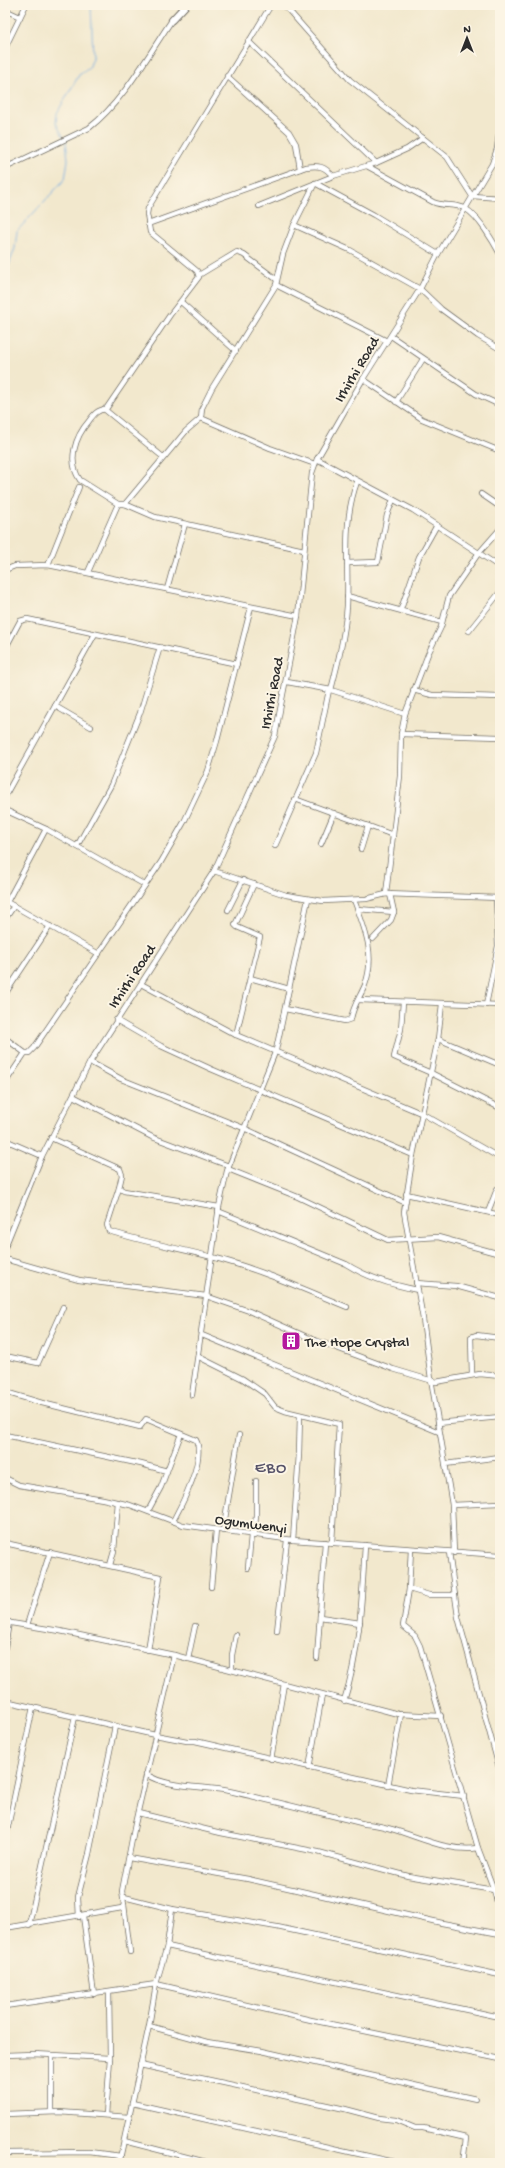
<svg xmlns="http://www.w3.org/2000/svg" width="505" height="2168" font-family="'Gochi Hand',sans-serif">
  <style>
    .lines { fill: none; stroke-linecap: round; stroke-linejoin: round }
    .stream { stroke: #72abe2; stroke-width: 1 }
    .minor-casing { stroke: #716d64; stroke-width: 6 }
    .major-casing { stroke: #716d64; stroke-width: 8 }
    .minor { stroke: #fff; stroke-width: 4.5 }
    .major { stroke: #fff; stroke-width: 6 }
    .labels { text-anchor: middle; stroke-width: 4; stroke-linejoin: round; paint-order: stroke }
    .street-label { font-size: 15px; fill: #2b2b2b; stroke: #fcf5e5 }
    .poi-label { font-size: 15px; fill: #2b2b2b; stroke: #fcf5e5; text-anchor: start }
    .quarter-label { font-size: 17px; letter-spacing: 1px; fill: #575369; stroke: #fcf5e5 }
  </style>
  <rect width="100%" height="100%" fill="#fcf5e5"/>
  <filter id="ink" filterUnits="userSpaceOnUse"><feTurbulence type="fractalNoise" baseFrequency=".025" numOctaves="2"/><feDisplacementMap in="SourceGraphic" scale="8" xChannelSelector="R" yChannelSelector="G"/><feConvolveMatrix kernelMatrix="1 2 1 2 8 2 1 2 1" color-interpolation-filters="sRGB"/></filter>
  <filter id="wash" filterUnits="userSpaceOnUse"><feTurbulence type="fractalNoise" baseFrequency=".012" numOctaves="4" result="noise"/><feDisplacementMap in="SourceGraphic" scale="16" xChannelSelector="R" yChannelSelector="G"/><feGaussianBlur stdDeviation="0.9" result="paint"/><feColorMatrix in="noise" values="0 0 0 0 0 0 0 0 0 0 0 0 0 0 0 0 0 1.4 0 .05"/><feComposite in="paint" operator="in"/></filter>
  <g filter="url(#wash)">
    <rect width="100%" height="100%" fill="#f2e8cd"/>
    <g class="lines">
      <g class="stream">
        <polyline points="64,138 56,123 57,113 79,75 89,68 93,58 91,5"/>
        <polyline points="5,276 15,248 17,231 65,179 68,160 66,141"/>
      </g>
    </g>
  </g>
  <g filter="url(#ink)">
    <g class="lines">
      <g class="minor-casing">
        <g id="minor">
          <path d="M271,5L148,208L147,214L150,232L197,271L199,277L170,315L106,409C97,410 94,414 89,421C75,437 67,461 80,480L118,504H125L155,517L304,550"/>
          <polyline points="284,5 350,80 447,157 472,196 500,198"/>
          <polyline points="5,10 20,17"/>
          <polyline points="248,41 376,163"/>
          <polyline points="5,48 26,5"/>
          <polyline points="227,76 289,132 296,144 300,169"/>
          <path d="M367,166L433,202C443,207 456,203 466,209C478,216 493,241 500,254"/>
          <path d="M5,168L89,128C123,102 148,55 172,20"/>
          <polyline points="259,206 333,176 376,163 407,149 423,138"/>
          <path d="M148,224L306,167C319,165 324,166 333,176"/>
          <polyline points="294,225 350,250 420,289 441,309 478,336 500,349"/>
          <polyline points="199,275 237,252 244,255 276,279"/>
          <polyline points="276,285 387,341"/>
          <polyline points="181,302 236,351"/>
          <polyline points="391,336 476,394 500,405"/>
          <polyline points="363,379 422,419 500,451"/>
          <polyline points="396,402 423,359"/>
          <polyline points="104,409 163,457"/>
          <polyline points="201,418 270,448 315,464"/>
          <polyline points="317,459 413,510 500,567"/>
          <polyline points="481,494 500,507"/>
          <polyline points="125,504 186,431 201,418 202,408 212,388 276,285 283,254 294,225 315,183 374,215 438,254"/>
          <polyline points="347,563 378,562 387,515 393,500"/>
          <polyline points="48,565 79,487"/>
          <polyline points="5,570 15,566 48,565 298,616"/>
          <polyline points="88,572 118,504"/>
          <polyline points="167,589 185,524"/>
          <polyline points="347,596 442,622"/>
          <polyline points="401,609 419,557 437,525"/>
          <polyline points="469,631 500,592"/>
          <polyline points="5,649 20,621 27,619 237,664"/>
          <polyline points="287,682 331,690 405,714"/>
          <path d="M331,690C338,663 345,635 347,606C349,564 342,522 357,482"/>
          <polyline points="413,690 432,695 500,697"/>
          <polyline points="55,706 91,727"/>
          <polyline points="401,734 500,737"/>
          <polyline points="5,796 95,634"/>
          <polyline points="295,799 393,835"/>
          <polyline points="5,810 46,829"/>
          <polyline points="321,844 334,813"/>
          <polyline points="77,846 111,785 140,713 160,647"/>
          <polyline points="275,846 316,753 329,690"/>
          <polyline points="361,849 368,826"/>
          <polyline points="214,871 286,895 323,901 366,899 386,894 500,898"/>
          <polyline points="386,894 400,776 401,734 405,714 428,654 441,627 449,596 478,554 500,529"/>
          <polyline points="5,901 99,954"/>
          <polyline points="7,902 46,829 145,885"/>
          <polyline points="358,909 394,912"/>
          <polyline points="228,910 243,880"/>
          <polyline points="5,919 14,906"/>
          <polyline points="373,939 391,920 394,912 390,894"/>
          <polyline points="250,978 289,989"/>
          <polyline points="141,984 236,1035 423,1114 500,1158"/>
          <polyline points="5,994 50,926"/>
          <polyline points="359,1000 500,1005"/>
          <polyline points="403,1002 401,1029 394,1057 431,1073 500,1108"/>
          <polyline points="442,1004 438,1039 413,1155 404,1212 423,1319 431,1379 452,1505 454,1553"/>
          <polyline points="486,1005 498,946 496,898"/>
          <path d="M285,1009L345,1021L351,1019C353,1006 360,997 365,985C376,955 365,929 354,900"/>
          <polyline points="116,1020 161,1046 211,1069 413,1155"/>
          <polyline points="236,1035 260,937 237,927 235,925 254,884"/>
          <polyline points="5,1038 25,1053 29,1053 34,1048 161,862 184,822 208,771 217,741 251,607"/>
          <polyline points="438,1039 500,1065"/>
          <polyline points="90,1062 121,1079 246,1129 404,1202"/>
          <polyline points="5,1083 25,1053"/>
          <polyline points="73,1096 152,1137 229,1166"/>
          <polyline points="51,1138 120,1169 122,1175 119,1188 124,1191 219,1207"/>
          <polyline points="5,1140 42,1156"/>
          <polyline points="228,1169 298,1197 388,1240 438,1237 500,1254"/>
          <path d="M119,1188L107,1225L109,1231C143,1242 178,1248 212,1257C259,1269 303,1289 347,1307"/>
          <polyline points="406,1194 500,1215"/>
          <path d="M218,1211L346,1264C368,1278 392,1285 418,1290"/>
          <polyline points="488,1212 497,1189"/>
          <polyline points="5,1247 42,1156 90,1062 214,871 275,736 298,616 312,473 317,459 363,379 420,289 438,254 492,164 497,149 500,126"/>
          <polyline points="5,1259 79,1280 206,1296 249,1311 307,1337 393,1369 436,1382 480,1374 500,1376"/>
          <polyline points="416,1283 456,1286 500,1298"/>
          <polyline points="202,1335 439,1432"/>
          <polyline points="5,1356 38,1363 63,1307"/>
          <polyline points="199,1357 243,1379 265,1394 275,1407 285,1411 339,1424 332,1542"/>
          <polyline points="472,1375 471,1337 476,1335 500,1338"/>
          <path d="M5,1392L42,1403L136,1426L140,1427L146,1419L196,1440C206,1459 182,1504 173,1521"/>
          <polyline points="192,1395 219,1207 227,1171 276,1050 308,899"/>
          <polyline points="438,1423 500,1417"/>
          <polyline points="5,1435 141,1464 167,1471 161,1487 148,1511"/>
          <polyline points="445,1464 500,1457"/>
          <polyline points="167,1471 181,1434"/>
          <polyline points="5,1478 19,1485 103,1499 130,1505 183,1525 293,1540 500,1555"/>
          <polyline points="5,1485 7,1479"/>
          <polyline points="452,1505 500,1503"/>
          <polyline points="223,1531 239,1435"/>
          <polyline points="254,1536 256,1516 256,1481"/>
          <polyline points="293,1540 299,1454 300,1415"/>
          <polyline points="5,1543 160,1577 148,1650"/>
          <polyline points="411,1549 409,1589 403,1626 415,1636 420,1646 478,1848 494,1890 500,1914"/>
          <polyline points="449,1552 458,1617 500,1771"/>
          <polyline points="110,1565 114,1551 118,1502"/>
          <polyline points="248,1568 251,1535"/>
          <polyline points="211,1587 216,1530"/>
          <polyline points="409,1589 429,1595 455,1595"/>
          <polyline points="320,1617 360,1623"/>
          <polyline points="5,1622 60,1631 174,1655 398,1714 441,1716"/>
          <polyline points="27,1625 50,1552"/>
          <polyline points="277,1631 287,1540"/>
          <polyline points="5,1647 9,1622"/>
          <polyline points="317,1658 325,1542"/>
          <polyline points="188,1659 195,1626"/>
          <polyline points="232,1670 232,1655 236,1635"/>
          <polyline points="5,1701 155,1735 187,1741 195,1741 411,1790 464,1796"/>
          <path d="M344,1701C360,1651 362,1598 365,1545"/>
          <polyline points="271,1759 284,1684"/>
          <polyline points="309,1768 322,1695"/>
          <path d="M146,1774C165,1788 206,1786 229,1791C274,1801 320,1813 365,1824C402,1826 441,1854 478,1848"/>
          <polyline points="388,1786 401,1714"/>
          <polyline points="138,1813 221,1833 318,1852 408,1876 494,1890"/>
          <polyline points="5,1841 33,1707"/>
          <polyline points="129,1858 248,1879 442,1923 500,1934"/>
          <polyline points="124,1897 172,1909 277,1927 500,1975"/>
          <polyline points="124,1905 130,1952"/>
          <polyline points="83,1916 94,1994"/>
          <polyline points="79,1917 78,1897 89,1854 115,1726"/>
          <polyline points="29,1925 75,1717"/>
          <polyline points="5,1928 122,1908 124,1905 122,1891 135,1824 174,1655"/>
          <polyline points="167,1946 500,2017"/>
          <polyline points="5,2006 156,1984 311,2020 500,2059"/>
          <polyline points="149,2026 207,2042 262,2051 476,2099"/>
          <polyline points="5,2055 34,2054 110,2058"/>
          <polyline points="140,2065 345,2109 379,2118 396,2120 415,2128 423,2128 466,2138 463,2163"/>
          <polyline points="132,2103 399,2163"/>
          <polyline points="52,2112 52,2055"/>
          <polyline points="5,2114 59,2112 129,2117"/>
          <polyline points="106,2115 110,2058 109,1992"/>
          <polyline points="124,2141 210,2163"/>
          <polyline points="5,2153 89,2152 121,2156"/>
          <polyline points="119,2163 149,2026 156,1984 167,1946 172,1909"/>
        </g>
      </g>
      <g class="major-casing">
        <polyline id="major" points="172,20 186,5"/>
      </g>
      <use href="#minor" class="minor"/>
      <use href="#major" class="major"/>
    </g>
  </g>
  <defs>
    <g id="building-square" transform="scale(1)"><rect x="-9" y="-9" width="18" height="18" rx="4" fill="#b5179e" stroke="#fcf5e5"/><path d="M-4-6H4V6H1V3H-1V6H-4ZM-2.5-4.3h1.7v1.8h-1.7ZM.8-4.3h1.7v1.8H.8ZM-2.5-1h1.7V.8h-1.7ZM.8-1h1.7V.8H.8Z" fill="#fff"/></g>
  </defs>
  <g fill-rule="evenodd">
    <use href="#building-square" x="291" y="1341"/>
  </g>
  <g class="labels">
    <g class="street-label">
      <text transform="translate(356 369) rotate(-59)" y="5">Irhirhi Road</text>
      <text transform="translate(271 693) rotate(-79)" y="5">Irhirhi Road</text>
      <text transform="translate(131 976) rotate(-56)" y="5">Irhirhi Road</text>
      <text transform="translate(251 1523) rotate(8)" y="5">Ogumwenyi</text>
    </g>
    <g class="poi-label">
      <text x="305" y="1346">The Hope Crystal</text>
    </g>
    <g class="quarter-label">
      <text x="271" y="1472">EBO</text>
    </g>
  </g>
  <rect width="505" height="2168" fill="none" stroke="#fcf5e5" stroke-width="20"/>
  <g transform="translate(467 38)" stroke="#fcf5e5" stroke-width="3" paint-order="stroke">
  <path d="M0-3L7 15L0 10L-7 15Z" fill="#2b2b2b"/>
  <text y="-6" font-size="11" font-weight="bold" text-anchor="middle" fill="#2b2b2b">N</text>
  </g>
</svg>
